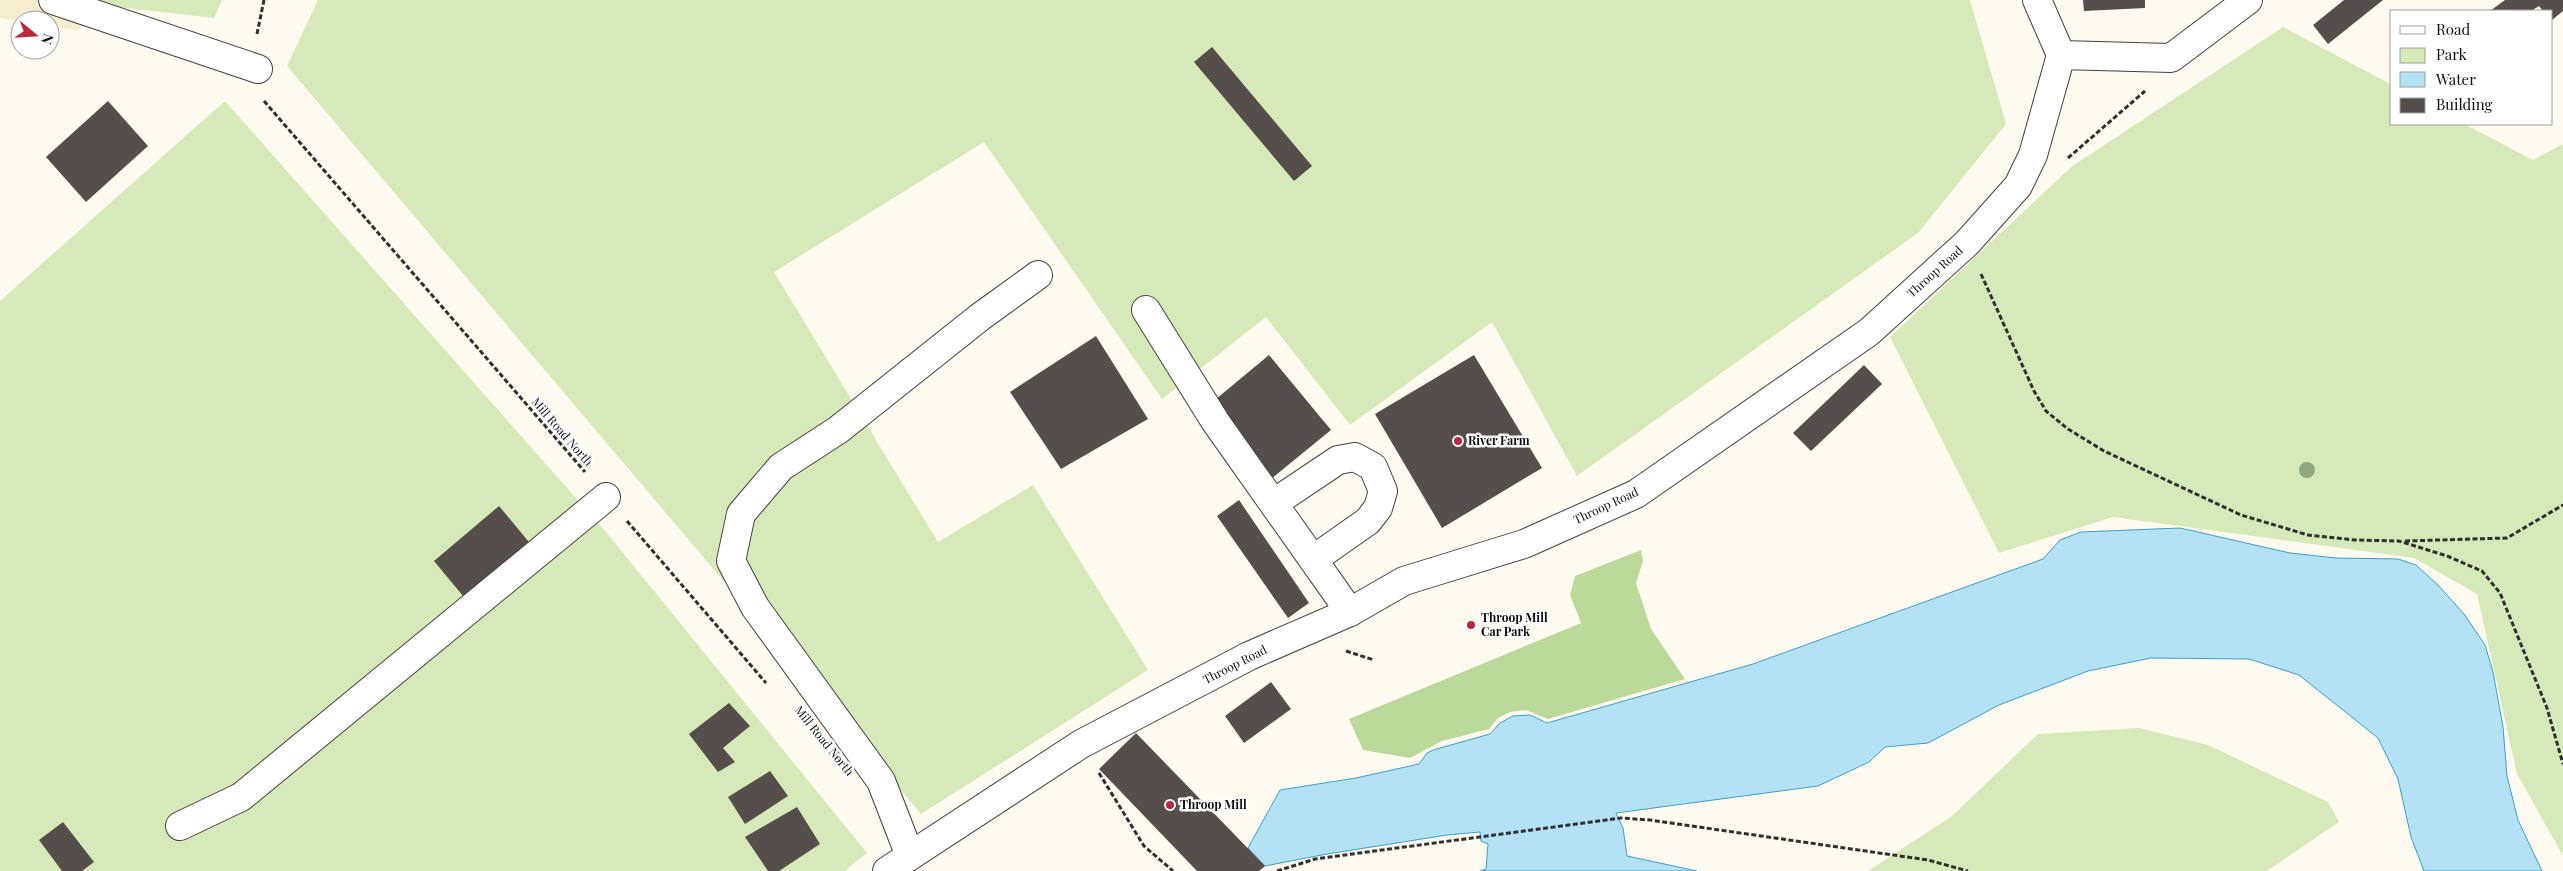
<svg xmlns="http://www.w3.org/2000/svg" width="2563" height="871" font-family="'Playfair Display',serif">
  <style>
    .farmland { fill: #f4eecf }
    .green { fill: #d6e9b9 }
    .forest { fill: #bbd998 }
    .water { fill: #b4e2f5; stroke: #3c9ecb }
    .building { fill: #564e4a }
    .lines { fill: none; stroke-linecap: round; stroke-linejoin: round }
    .minor-casing { stroke: #414141; stroke-width: 30 }
    .path { stroke: #303030; stroke-width: 3; stroke-dasharray: 5 2.5; stroke-linecap: butt }
    .minor { stroke: #fff; stroke-width: 28 }
    .tree { fill: #8fa87d }
    .poi-dot { fill: #bc283b; stroke: #fff; stroke-width: 2 }
    .labels { text-anchor: middle; stroke-width: 5; stroke-linejoin: round; paint-order: stroke }
    .street-label { font-size: 12px; fill: #0e0e0e; stroke: #fff }
    .poi-label { font-size: 12px; font-weight: bold; fill: #0e0e0e; stroke: #fff; text-anchor: start }
  </style>
  <rect width="100%" height="100%" fill="#fffaef"/>
  <polygon class="farmland" points="0,0 95,0 100,5 78,30 50,26 50,20 20,21 0,18"/>
  <g class="green">
    <polygon points="95,0 222,0 214,18 100,5"/>
    <polygon points="318,0 1970,0 2006,124 1918,233 1577,476 1492,322 1350,425 1266,317 1162,399 984,142 774,272 938,542 1033,485 1148,670 921,814 287,66"/>
    <polygon points="2283,27 2392,85 2392,124 2464,124 2533,160 2563,144 2563,856 2517,774 2477,594 2414,558 2113,517 1999,553 1890,337 2071,167"/>
    <polygon points="225,101 606,532 867,853 844,871 0,871 0,301"/>
    <polygon points="2139,728 2208,745 2328,802 2339,822 2267,871 1868,871 1952,816 2038,734"/>
  </g>
  <polygon class="forest" points="1641,550 1643,561 1636,583 1651,629 1685,679 1548,719 1526,710 1510,712 1498,718 1489,729 1442,741 1410,758 1363,750 1349,719 1581,623 1570,595 1575,576"/>
  <polygon class="water" points="2180,528 2290,553 2336,558 2398,559 2416,565 2438,585 2464,614 2485,645 2493,672 2503,727 2507,776 2518,820 2542,871 2424,871 2411,837 2398,779 2378,738 2299,675 2249,659 2151,658 2088,671 1999,705 1928,743 1885,747 1869,762 1818,786 1616,813 1623,828 1627,856 1697,871 1480,871 1486,869 1488,844 1481,841 1480,832 1447,835 1327,854 1265,866 1248,848 1280,790 1356,778 1419,764 1427,753 1433,750 1490,734 1500,723 1513,716 1530,715 1547,723 1753,664 2043,559 2060,540 2081,532"/>
  <g class="building">
    <polygon points="2083,0 2145,0 2145,8 2084,11"/>
    <polygon points="2344,0 2383,0 2328,44 2313,25"/>
    <polygon points="2505,0 2563,0 2563,11 2552,20 2552,11 2543,11 2539,6 2531,11 2490,11"/>
    <polygon points="1212,47 1312,166 1294,181 1194,62"/>
    <polygon points="108,101 148,146 86,202 46,157"/>
    <polygon points="1096,336 1148,419 1061,469 1010,392"/>
    <polygon points="1269,355 1331,430 1271,479 1210,404"/>
    <polygon points="1474,355 1542,468 1442,528 1375,414"/>
    <polygon points="1864,365 1882,384 1811,451 1793,433"/>
    <polygon points="1239,500 1309,603 1288,618 1217,516"/>
    <polygon points="499,506 533,547 468,602 434,561"/>
    <polygon points="1271,682 1291,709 1244,743 1225,716"/>
    <polygon points="729,703 750,726 723,748 735,762 718,772 689,734"/>
    <polygon points="1136,733 1265,866 1259,871 1197,871 1099,769"/>
    <polygon points="770,771 788,796 745,824 728,797"/>
    <polygon points="797,807 820,844 779,871 768,871 745,837"/>
    <polygon points="63,822 94,862 82,871 62,871 39,840"/>
  </g>
  <g class="lines">
    <g class="minor-casing">
      <g id="minor">
        <polyline points="53,0 258,69"/>
        <polyline points="2037,0 2061,55"/>
        <polyline points="1146,310 1215,421 1350,612"/>
        <polyline points="1274,503 1338,460 1355,457 1373,467 1383,491 1378,508 1368,521 1314,559"/>
        <polyline points="180,826 241,797 606,497"/>
        <polyline points="910,856 881,781 755,607 731,561 741,514 781,467 838,430 980,317 1038,275"/>
        <polyline points="887,871 1081,744 1249,656 1350,612 1404,581 1524,544 1636,494 1869,332 1967,243 2018,186 2033,155 2061,55 2171,58 2248,0"/>
      </g>
    </g>
    <g class="path">
      <polyline points="257,34 264,0"/>
      <polyline points="264,101 585,472"/>
      <polyline points="2068,158 2145,91"/>
      <polyline points="1981,274 2034,391 2046,411 2068,429 2104,451 2241,515 2308,535 2355,540 2399,541 2447,556 2482,571 2500,593 2547,708 2563,764"/>
      <polyline points="627,521 766,683"/>
      <polyline points="2405,541 2507,538 2563,505"/>
      <polyline points="1346,651 1374,660"/>
      <polyline points="1099,773 1144,846 1173,871"/>
      <polyline points="1277,871 1315,859 1621,818 1650,820 1928,860 1968,871"/>
    </g>
    <use href="#minor" class="minor"/>
  </g>
  <circle class="tree" cx="2307" cy="470" r="8"/>
  <g class="poi-dot">
    <circle cx="1458" cy="441" r="5"/>
    <circle cx="1471" cy="625" r="5"/>
    <circle cx="1170" cy="805" r="5"/>
  </g>
  <g class="labels">
    <g class="street-label">
      <text transform="translate(1935 272) rotate(-42)" y="4">Throop Road</text>
      <text transform="translate(562 432) rotate(49)" y="4">Mill Road North</text>
      <text transform="translate(1606 506) rotate(-25)" y="4">Throop Road</text>
      <text transform="translate(1235 665) rotate(-27)" y="4">Throop Road</text>
      <text transform="translate(824 741) rotate(51)" y="4">Mill Road North</text>
    </g>
    <g class="poi-label">
      <text x="1468" y="445">River Farm</text>
      <text x="1481" y="622">Throop Mill<tspan x="1481" dy="14">Car Park</tspan></text>
      <text x="1180" y="809">Throop Mill</text>
    </g>
  </g>
  <rect x="2390" y="10" width="162" height="115" fill="#ffffff" stroke="#9f9f9f"/>
  <rect x="2400" y="26" width="25" height="8" fill="#ffffff" stroke="#9f9f9f"/>
  <text x="2436" y="35" font-size="15" fill="#0e0e0e">Road</text>
  <rect x="2400" y="48" width="25" height="15" fill="#d6e9b9" stroke="#9f9f9f"/>
  <text x="2436" y="60" font-size="15" fill="#0e0e0e">Park</text>
  <rect x="2400" y="72" width="25" height="15" fill="#b4e2f5" stroke="#9f9f9f"/>
  <text x="2436" y="85" font-size="15" fill="#0e0e0e">Water</text>
  <rect x="2400" y="98" width="25" height="15" fill="#564e4a" stroke="#9f9f9f"/>
  <text x="2436" y="110" font-size="15" fill="#0e0e0e">Building</text>
  <g transform="translate(35 35) rotate(108)"><circle r="24" fill="#ffffff" stroke="#9f9f9f"/>
  <path d="M0-4L9 19L0 12L-9 19Z" fill="#bc283b"/>
  <text y="-8" font-size="14" font-weight="bold" text-anchor="middle" fill="#0e0e0e">N</text>
  </g>
</svg>
